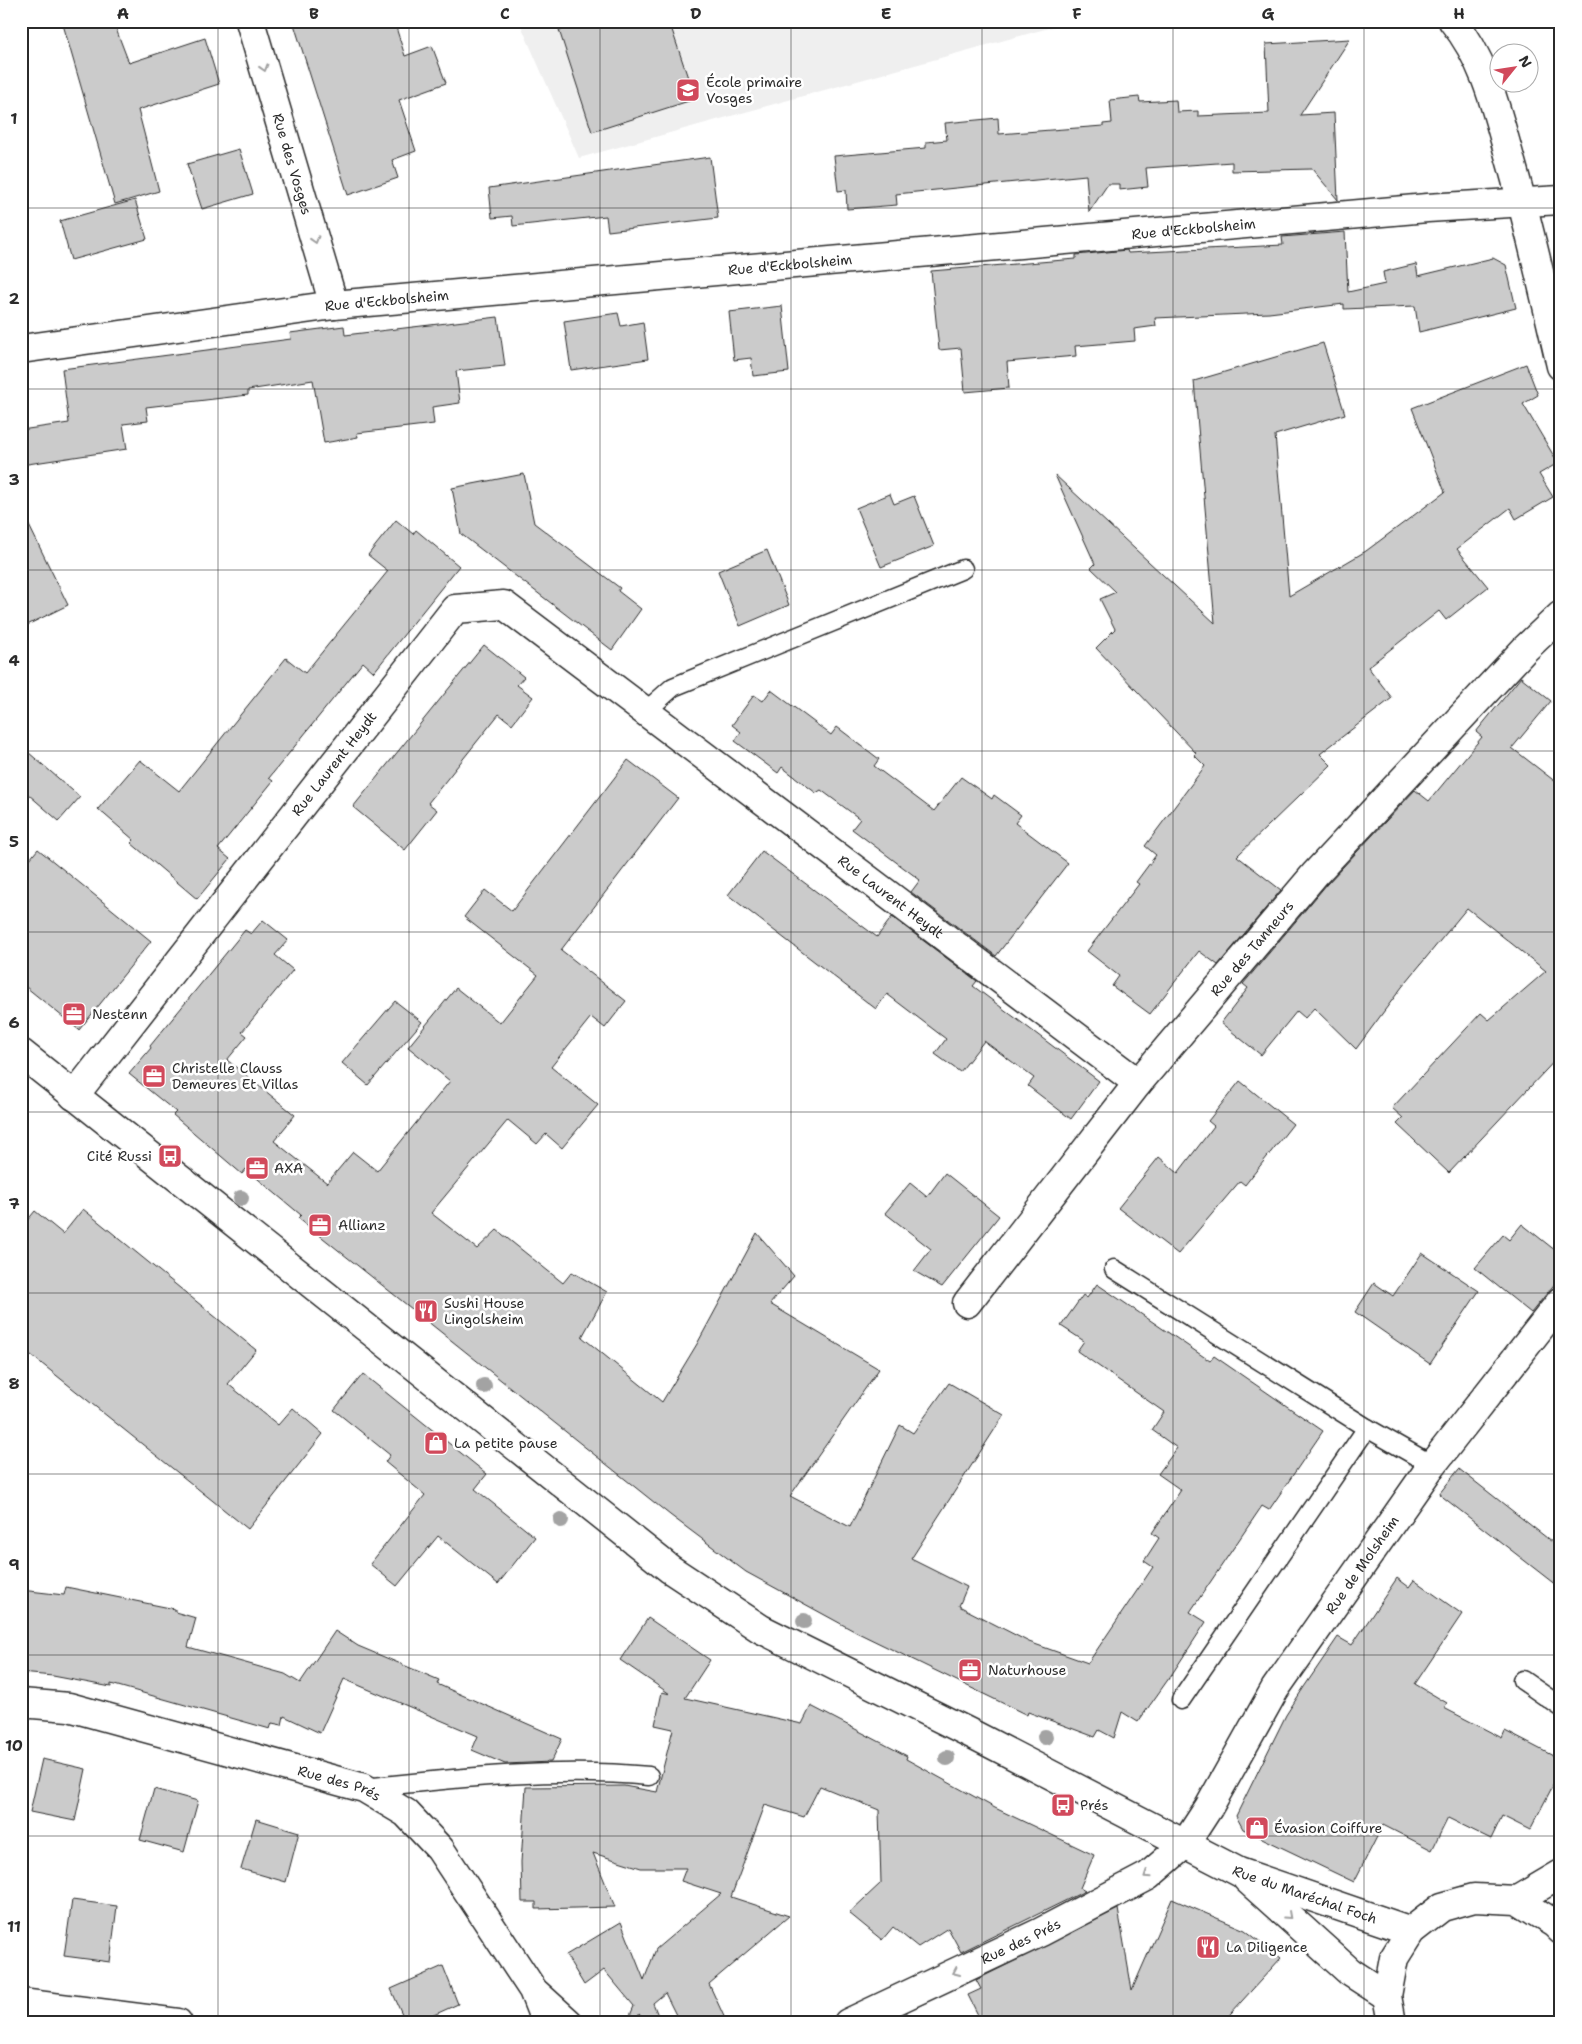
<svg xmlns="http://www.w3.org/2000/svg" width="1582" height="2044" font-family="'Shantell Sans',sans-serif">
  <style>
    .built { fill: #efefef }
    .building { fill: #cbcbcb; stroke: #2b2b2b }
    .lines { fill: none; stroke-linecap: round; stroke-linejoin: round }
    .service-casing { stroke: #2b2b2b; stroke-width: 21 }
    .minor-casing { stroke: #2b2b2b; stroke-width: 31 }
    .secondary-casing { stroke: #2b2b2b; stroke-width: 31 }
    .service { stroke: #fff; stroke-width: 18 }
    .minor { stroke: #fff; stroke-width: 28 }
    .secondary { stroke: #fff; stroke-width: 28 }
    .rail-casing { stroke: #2b2b2b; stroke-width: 5.5 }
    .rail { stroke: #fff; stroke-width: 4; stroke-dasharray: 11; stroke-linecap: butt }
    .tree { fill: #a3a3a3 }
    .oneway { stroke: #a0a0a0 }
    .grid { fill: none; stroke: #2b2b2b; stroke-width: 1; stroke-opacity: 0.55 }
    .labels { text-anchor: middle; stroke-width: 5; stroke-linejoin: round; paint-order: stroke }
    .poi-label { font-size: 14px; fill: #2b2b2b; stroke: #fff; text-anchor: start }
    .street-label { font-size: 14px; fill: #2b2b2b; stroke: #fff }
    .neatline { fill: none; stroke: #2b2b2b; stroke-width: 2 }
    .grid-label { font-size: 16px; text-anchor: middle; font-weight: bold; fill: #2b2b2b }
  </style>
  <rect width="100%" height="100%" fill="#fff"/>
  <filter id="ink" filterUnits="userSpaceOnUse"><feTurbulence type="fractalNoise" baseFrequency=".02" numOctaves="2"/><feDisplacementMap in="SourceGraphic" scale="10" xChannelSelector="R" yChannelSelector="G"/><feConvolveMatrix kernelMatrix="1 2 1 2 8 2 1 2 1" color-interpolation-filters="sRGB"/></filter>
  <g filter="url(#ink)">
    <polygon class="built" points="519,21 1074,21 579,158"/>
    <g class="building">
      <polygon points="62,21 113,21 129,63 205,38 219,84 138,110 159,191 115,204"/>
      <polygon points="293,21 394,21 405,56 432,46 446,83 399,100 416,151 392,160 398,178 348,195"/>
      <polygon points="586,21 669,21 695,99 592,132 559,30"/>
      <polygon points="1350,39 1300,115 1334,113 1338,200 1312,169 1232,171 1232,162 1146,168 1148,187 1119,190 1119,184 1108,184 1089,212 1086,175 896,194 897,205 847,209 846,190 838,191 834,156 926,148 926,142 947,140 945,123 998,118 999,134 1103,126 1103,124 1112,123 1110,100 1139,97 1140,102 1176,100 1177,112 1198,111 1198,116 1269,113 1266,44"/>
      <polygon points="239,149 253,194 202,209 187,164"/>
      <polygon points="710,157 718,218 608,231 606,216 513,226 512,216 492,218 489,188"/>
      <polygon points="135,200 147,239 71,260 60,221"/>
      <polygon points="1345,232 1348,292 1385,284 1383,272 1416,264 1418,276 1493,258 1506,265 1516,308 1419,332 1415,306 1344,309 1344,304 1269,313 1155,318 1156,326 1134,329 1135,341 1075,346 1076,356 1007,362 1009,388 965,392 961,348 939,350 931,271 1076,259 1076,255 1127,250 1128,253 1283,245 1282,237"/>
      <polygon points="782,306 789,372 753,376 751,358 734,360 729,312"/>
      <polygon points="618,313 621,326 643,322 648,359 571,370 564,321"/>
      <polygon points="498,317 505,366 456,371 460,403 432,407 434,424 357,433 358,437 324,443 313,380 248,390 248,395 146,407 148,421 123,424 127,449 21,465 21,430 69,423 62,369 291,339 290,333 344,326 345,335"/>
      <polygon points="1323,343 1345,414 1275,435 1289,596 1366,551 1445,492 1412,408 1526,364 1538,395 1523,404 1558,463 1539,474 1553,497 1516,519 1510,508 1457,549 1488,587 1446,620 1439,611 1368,667 1392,698 1320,754 1331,765 1237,856 1281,890 1218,965 1199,951 1150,1014 1112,986 1119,976 1087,951 1139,884 1136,882 1156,855 1145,846 1205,766 1194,755 1196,753 1096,648 1115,629 1100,599 1116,592 1091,568 1095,564 1055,475 1215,623 1194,381"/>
      <polygon points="524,474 534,523 620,588 618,591 641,609 612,650 461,534 452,488"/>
      <polygon points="890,494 894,504 914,496 934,546 881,567 856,508"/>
      <polygon points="21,509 68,605 21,628"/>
      <polygon points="396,520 413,534 416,530 459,566 374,672 363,662 269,778 273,781 218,849 230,859 197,899 131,843 134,840 98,809 140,760 179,791 286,658 305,673 388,571 368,555"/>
      <polygon points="767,550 789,605 740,626 718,571"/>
      <polygon points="484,645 524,677 517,685 533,697 512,724 499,714 428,803 437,810 405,850 353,807"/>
      <polygon points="1521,677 1551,701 1512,748 1561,786 1561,1054 1449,1173 1397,1124 1403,1118 1392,1108 1481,1013 1489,1020 1546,971 1467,908 1402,987 1356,1049 1314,1008 1305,1018 1297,1011 1261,1055 1221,1023 1248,988 1243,984 1327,884 1415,790 1429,801 1482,737 1476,732"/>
      <polygon points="771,690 831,735 837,727 879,759 874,766 934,811 961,777 992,799 994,795 1021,815 1015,823 1068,863 996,956 911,892 920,880 852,829 860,819 821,790 816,793 782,767 778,773 735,741 741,732 732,725 754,695 763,701"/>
      <polygon points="21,746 80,797 59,821 21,788"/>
      <polygon points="628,760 678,798 561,950 626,1001 605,1028 591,1017 551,1067 598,1105 562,1148 546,1134 537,1144 508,1120 431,1213 477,1249 497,1230 563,1283 572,1272 607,1292 582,1337 662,1402 697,1344 757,1233 794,1276 770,1304 879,1369 790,1496 850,1527 900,1425 913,1433 949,1383 1004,1415 911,1559 967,1587 959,1606 1029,1642 1088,1663 1153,1567 1144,1561 1159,1538 1152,1533 1181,1490 1158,1474 1177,1448 1152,1430 1164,1412 1077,1351 1084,1341 1061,1326 1083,1295 1087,1298 1097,1284 1210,1361 1214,1356 1323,1431 1269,1510 1262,1506 1190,1612 1206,1622 1172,1674 1138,1722 1122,1712 1114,1738 1099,1730 1095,1737 1028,1712 1027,1715 856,1632 746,1572 670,1515 298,1218 301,1215 246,1169 242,1174 173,1115 176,1112 129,1074 151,1048 150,1046 245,930 251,934 263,920 288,940 275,955 293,970 242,1032 247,1036 227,1060 295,1115 274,1141 327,1183 353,1152 377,1171 450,1081 408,1047 456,988 500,1023 538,975 464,917 485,890 512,911"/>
      <polygon points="38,849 151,941 79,1030 21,983 21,870"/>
      <polygon points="762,851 877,937 892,917 977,981 973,986 1099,1081 1071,1119 1028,1086 1034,1078 984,1041 960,1072 935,1054 946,1039 887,994 876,1009 728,895"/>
      <polygon points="395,1001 422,1022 368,1085 342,1063"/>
      <polygon points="1240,1081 1293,1124 1245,1185 1240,1181 1178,1254 1118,1208 1159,1157 1178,1173 1214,1126 1208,1121"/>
      <polygon points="945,1173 999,1216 942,1287 914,1271 931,1249 885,1213 910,1183 927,1197"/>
      <polygon points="83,1209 256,1350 228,1384 278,1425 293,1408 323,1434 248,1529 21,1347 21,1228 35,1211 63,1234"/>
      <polygon points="1522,1224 1561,1255 1561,1276 1531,1313 1475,1268 1503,1235 1509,1240"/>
      <polygon points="1422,1253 1479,1291 1430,1364 1355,1312 1374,1283 1393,1296"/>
      <polygon points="363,1374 487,1474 475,1489 535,1537 498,1584 438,1536 397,1586 370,1564 425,1495 385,1462 390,1455 334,1410"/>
      <polygon points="1459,1469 1561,1549 1561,1589 1439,1494"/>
      <polygon points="1397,1578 1409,1587 1414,1580 1462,1614 1415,1684 1447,1703 1444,1708 1502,1738 1505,1731 1561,1760 1561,1770 1530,1830 1502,1816 1491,1839 1448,1818 1432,1850 1383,1825 1354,1882 1243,1829 1236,1816 1286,1715 1304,1687 1338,1637 1352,1645"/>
      <polygon points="66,1587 175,1609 175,1612 196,1618 188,1647 285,1674 300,1683 335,1631 358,1646 439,1680 437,1684 562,1739 551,1762 505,1764 472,1750 478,1736 344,1679 320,1733 284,1716 282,1725 272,1723 270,1729 111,1684 111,1687 53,1676 21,1673 21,1590 64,1595"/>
      <polygon points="648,1618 710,1660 685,1698 802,1724 811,1706 907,1756 906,1759 995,1808 1094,1855 1080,1888 1085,1891 961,1952 948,1928 918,1947 893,1927 882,1940 849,1913 881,1883 879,1810 820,1786 804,1817 765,1805 731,1897 789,1916 709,1984 727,2023 680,2023 665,1993 653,2003 661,2023 647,2023 640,2014 627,2023 634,2006 604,1970 584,1985 566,1955 621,1922 644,1980 656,1949 721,1894 681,1881 686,1868 641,1868 593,1853 615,1907 536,1909 536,1902 522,1902 521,1862 526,1787 624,1786 657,1792 673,1729 655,1725 662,1692 670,1694 620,1660"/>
      <polygon points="42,1759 86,1769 75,1821 30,1812"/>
      <polygon points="154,1789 198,1801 184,1852 140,1840"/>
      <polygon points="256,1819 299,1832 286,1882 241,1869"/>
      <polygon points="1172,1899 1245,1930 1281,1958 1222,2023 982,2023 968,1995 981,1989 976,1980 1118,1909 1132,1990"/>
      <polygon points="72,1900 117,1906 110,1962 64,1956"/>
      <polygon points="443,1966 458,2004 416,2023 406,2023 391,1989"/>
    </g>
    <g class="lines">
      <g class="service-casing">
        <g id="service">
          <polyline points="645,712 673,687 963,569"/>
          <polyline points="1114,1269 1367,1428 1432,1465"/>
          <polyline points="1522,1680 1561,1707"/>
          <polyline points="1181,1700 1367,1428"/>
          <path d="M364,1788C457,1778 556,1767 649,1776"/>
        </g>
      </g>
      <g class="minor-casing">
        <g id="minor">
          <path id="s1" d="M250,21L334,305"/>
          <path d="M1453,21C1486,61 1497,113 1511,162C1530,229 1545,297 1561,366"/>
          <path id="s2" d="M21,349L334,305L1427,208L1561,200"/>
          <path id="s3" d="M74,1096L455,609L504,605L1138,1083"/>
          <path id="s4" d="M967,1303L1138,1083L1315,874L1525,649L1561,615"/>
          <path id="s5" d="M21,1703L69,1707L364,1788L406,1813L440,1849L533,1990L546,2023"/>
          <polyline points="537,1994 569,2023"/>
          <polyline points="21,2003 178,2023"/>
          <path id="s6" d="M848,2023L1041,1932L1148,1876L1185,1844L1209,1807L1275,1689L1432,1465L1561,1301"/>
        </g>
      </g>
      <g class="secondary-casing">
        <g id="secondary">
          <path id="s7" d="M21,1053L670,1569L761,1629L976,1736L1239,1872L1411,1931"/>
          <polyline points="1247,1879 1350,1972 1387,1996"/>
          <polyline points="1517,1900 1561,1874"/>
          <polyline points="1392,2023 1387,1996 1394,1958 1411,1931 1442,1907 1474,1898 1517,1900 1555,1924 1561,1930"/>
        </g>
      </g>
      <use href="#service" class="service"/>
      <use href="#minor" class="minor"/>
      <use href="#secondary" class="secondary"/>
      <g class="rail-casing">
        <polyline id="rail" points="1560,21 1561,22"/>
      </g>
      <use href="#rail" class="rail"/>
    </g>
    <g class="tree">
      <circle cx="241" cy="1198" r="8"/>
      <circle cx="484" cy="1386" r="8"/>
      <circle cx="561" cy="1520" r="8"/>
      <circle cx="804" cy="1621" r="8"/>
      <circle cx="1045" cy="1737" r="8"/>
      <circle cx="947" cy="1758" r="8"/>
    </g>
    <defs><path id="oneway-chevron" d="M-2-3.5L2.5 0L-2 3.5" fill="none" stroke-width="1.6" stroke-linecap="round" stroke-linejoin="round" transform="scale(1.25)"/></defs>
    <g class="oneway">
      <use href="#oneway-chevron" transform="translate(264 68) rotate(73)"/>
      <use href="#oneway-chevron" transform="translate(315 240) rotate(73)"/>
      <use href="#oneway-chevron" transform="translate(1147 1875) rotate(146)"/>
      <use href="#oneway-chevron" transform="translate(1288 1916) rotate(42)"/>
      <use href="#oneway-chevron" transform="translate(956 1972) rotate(155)"/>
    </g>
  </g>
  <path class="grid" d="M218,21V2023M409,21V2023M600,21V2023M791,21V2023M982,21V2023M1173,21V2023M1364,21V2023M21,208H1561M21,389H1561M21,570H1561M21,751H1561M21,932H1561M21,1112H1561M21,1293H1561M21,1474H1561M21,1655H1561M21,1836H1561"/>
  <defs>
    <g id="school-square" transform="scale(1.25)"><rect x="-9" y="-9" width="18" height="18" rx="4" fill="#d1495b" stroke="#fff"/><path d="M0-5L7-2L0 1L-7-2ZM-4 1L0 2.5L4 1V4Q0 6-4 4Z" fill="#fff"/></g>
    <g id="office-square" transform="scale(1.25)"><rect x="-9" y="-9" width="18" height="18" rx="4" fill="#d1495b" stroke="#fff"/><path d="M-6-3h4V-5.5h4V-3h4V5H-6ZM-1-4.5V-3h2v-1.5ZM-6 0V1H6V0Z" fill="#fff"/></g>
    <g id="bus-square" transform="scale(1.25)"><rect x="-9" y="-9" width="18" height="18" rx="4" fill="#d1495b" stroke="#fff"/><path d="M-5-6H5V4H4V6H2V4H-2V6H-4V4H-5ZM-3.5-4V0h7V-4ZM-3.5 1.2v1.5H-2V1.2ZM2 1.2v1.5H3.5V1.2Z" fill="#fff"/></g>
    <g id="restaurant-square" transform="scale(1.25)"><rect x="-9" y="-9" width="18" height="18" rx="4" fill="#d1495b" stroke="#fff"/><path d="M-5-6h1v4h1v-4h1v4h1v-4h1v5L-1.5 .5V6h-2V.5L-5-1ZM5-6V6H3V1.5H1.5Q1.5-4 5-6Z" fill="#fff"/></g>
    <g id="shop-square" transform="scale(1.25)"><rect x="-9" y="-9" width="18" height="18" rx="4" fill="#d1495b" stroke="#fff"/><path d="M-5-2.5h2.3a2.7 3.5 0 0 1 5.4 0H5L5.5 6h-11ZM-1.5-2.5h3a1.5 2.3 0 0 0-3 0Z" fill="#fff"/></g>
  </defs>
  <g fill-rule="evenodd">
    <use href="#school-square" x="688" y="90"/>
    <use href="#office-square" x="74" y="1014"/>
    <use href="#office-square" x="154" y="1076"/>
    <use href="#bus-square" x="170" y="1156"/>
    <use href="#office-square" x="257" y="1168"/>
    <use href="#office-square" x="320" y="1225"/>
    <use href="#restaurant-square" x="426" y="1311"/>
    <use href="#shop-square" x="436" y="1443"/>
    <use href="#office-square" x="970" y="1670"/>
    <use href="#bus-square" x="1063" y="1805"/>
    <use href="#shop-square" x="1257" y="1828"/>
    <use href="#restaurant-square" x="1208" y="1947"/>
  </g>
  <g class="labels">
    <g class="poi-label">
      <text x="706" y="87">École primaire<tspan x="706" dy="16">Vosges</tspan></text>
      <text x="92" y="1019">Nestenn</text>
      <text x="172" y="1073">Christelle Clauss<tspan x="172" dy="16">Demeures Et Villas</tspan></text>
      <text x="152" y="1161" text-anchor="end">Cité Russi</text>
      <text x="274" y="1173">AXA</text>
      <text x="338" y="1230">Allianz</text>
      <text x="444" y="1308">Sushi House<tspan x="444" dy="16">Lingolsheim</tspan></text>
      <text x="454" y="1448">La petite pause</text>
      <text x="988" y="1675">Naturhouse</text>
      <text x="1080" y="1810">Prés</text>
      <text x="1274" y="1833">Évasion Coiffure</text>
      <text x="1226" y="1952">La Diligence</text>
    </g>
    <g class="street-label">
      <text dy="5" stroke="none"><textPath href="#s1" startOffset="149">Rue des Vosges</textPath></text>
      <text dy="5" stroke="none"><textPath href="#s2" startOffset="1179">Rue d'Eckbolsheim</textPath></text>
      <text dy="5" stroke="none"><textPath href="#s2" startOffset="774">Rue d'Eckbolsheim</textPath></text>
      <text dy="5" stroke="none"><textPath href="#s2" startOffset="369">Rue d'Eckbolsheim</textPath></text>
      <text dy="5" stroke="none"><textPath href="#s3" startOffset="422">Rue Laurent Heydt</textPath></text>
      <text dy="5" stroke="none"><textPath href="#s3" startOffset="1152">Rue Laurent Heydt</textPath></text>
      <text dy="5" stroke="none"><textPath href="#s4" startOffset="455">Rue des Tanneurs</textPath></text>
      <text dy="5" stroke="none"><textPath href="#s6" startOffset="714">Rue de Molsheim</textPath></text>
      <text dy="5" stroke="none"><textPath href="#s5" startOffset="329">Rue des Prés</textPath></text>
      <text dy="5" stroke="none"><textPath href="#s7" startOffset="1544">Rue du Maréchal Foch</textPath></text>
      <text dy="5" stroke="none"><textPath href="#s6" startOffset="191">Rue des Prés</textPath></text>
    </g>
  </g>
  <rect width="1582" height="2044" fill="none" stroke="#fff" stroke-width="55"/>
  <g transform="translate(1514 68) rotate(60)"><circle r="24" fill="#ffffff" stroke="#aaaaaa"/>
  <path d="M0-4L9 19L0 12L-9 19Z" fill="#d1495b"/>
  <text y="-8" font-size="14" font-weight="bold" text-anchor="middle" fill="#2b2b2b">N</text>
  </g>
  <rect x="28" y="28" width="1526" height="1988" class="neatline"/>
  <g class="grid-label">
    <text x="123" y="19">A</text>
    <text x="314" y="19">B</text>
    <text x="505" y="19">C</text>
    <text x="696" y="19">D</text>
    <text x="886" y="19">E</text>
    <text x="1077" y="19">F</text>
    <text x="1268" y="19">G</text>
    <text x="1459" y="19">H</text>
    <text x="14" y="124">1</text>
    <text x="14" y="304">2</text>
    <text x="14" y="485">3</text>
    <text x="14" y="666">4</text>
    <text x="14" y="847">5</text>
    <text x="14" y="1028">6</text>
    <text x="14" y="1209">7</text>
    <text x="14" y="1389">8</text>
    <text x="14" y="1570">9</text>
    <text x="14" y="1751">10</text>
    <text x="14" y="1932">11</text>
  </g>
</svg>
